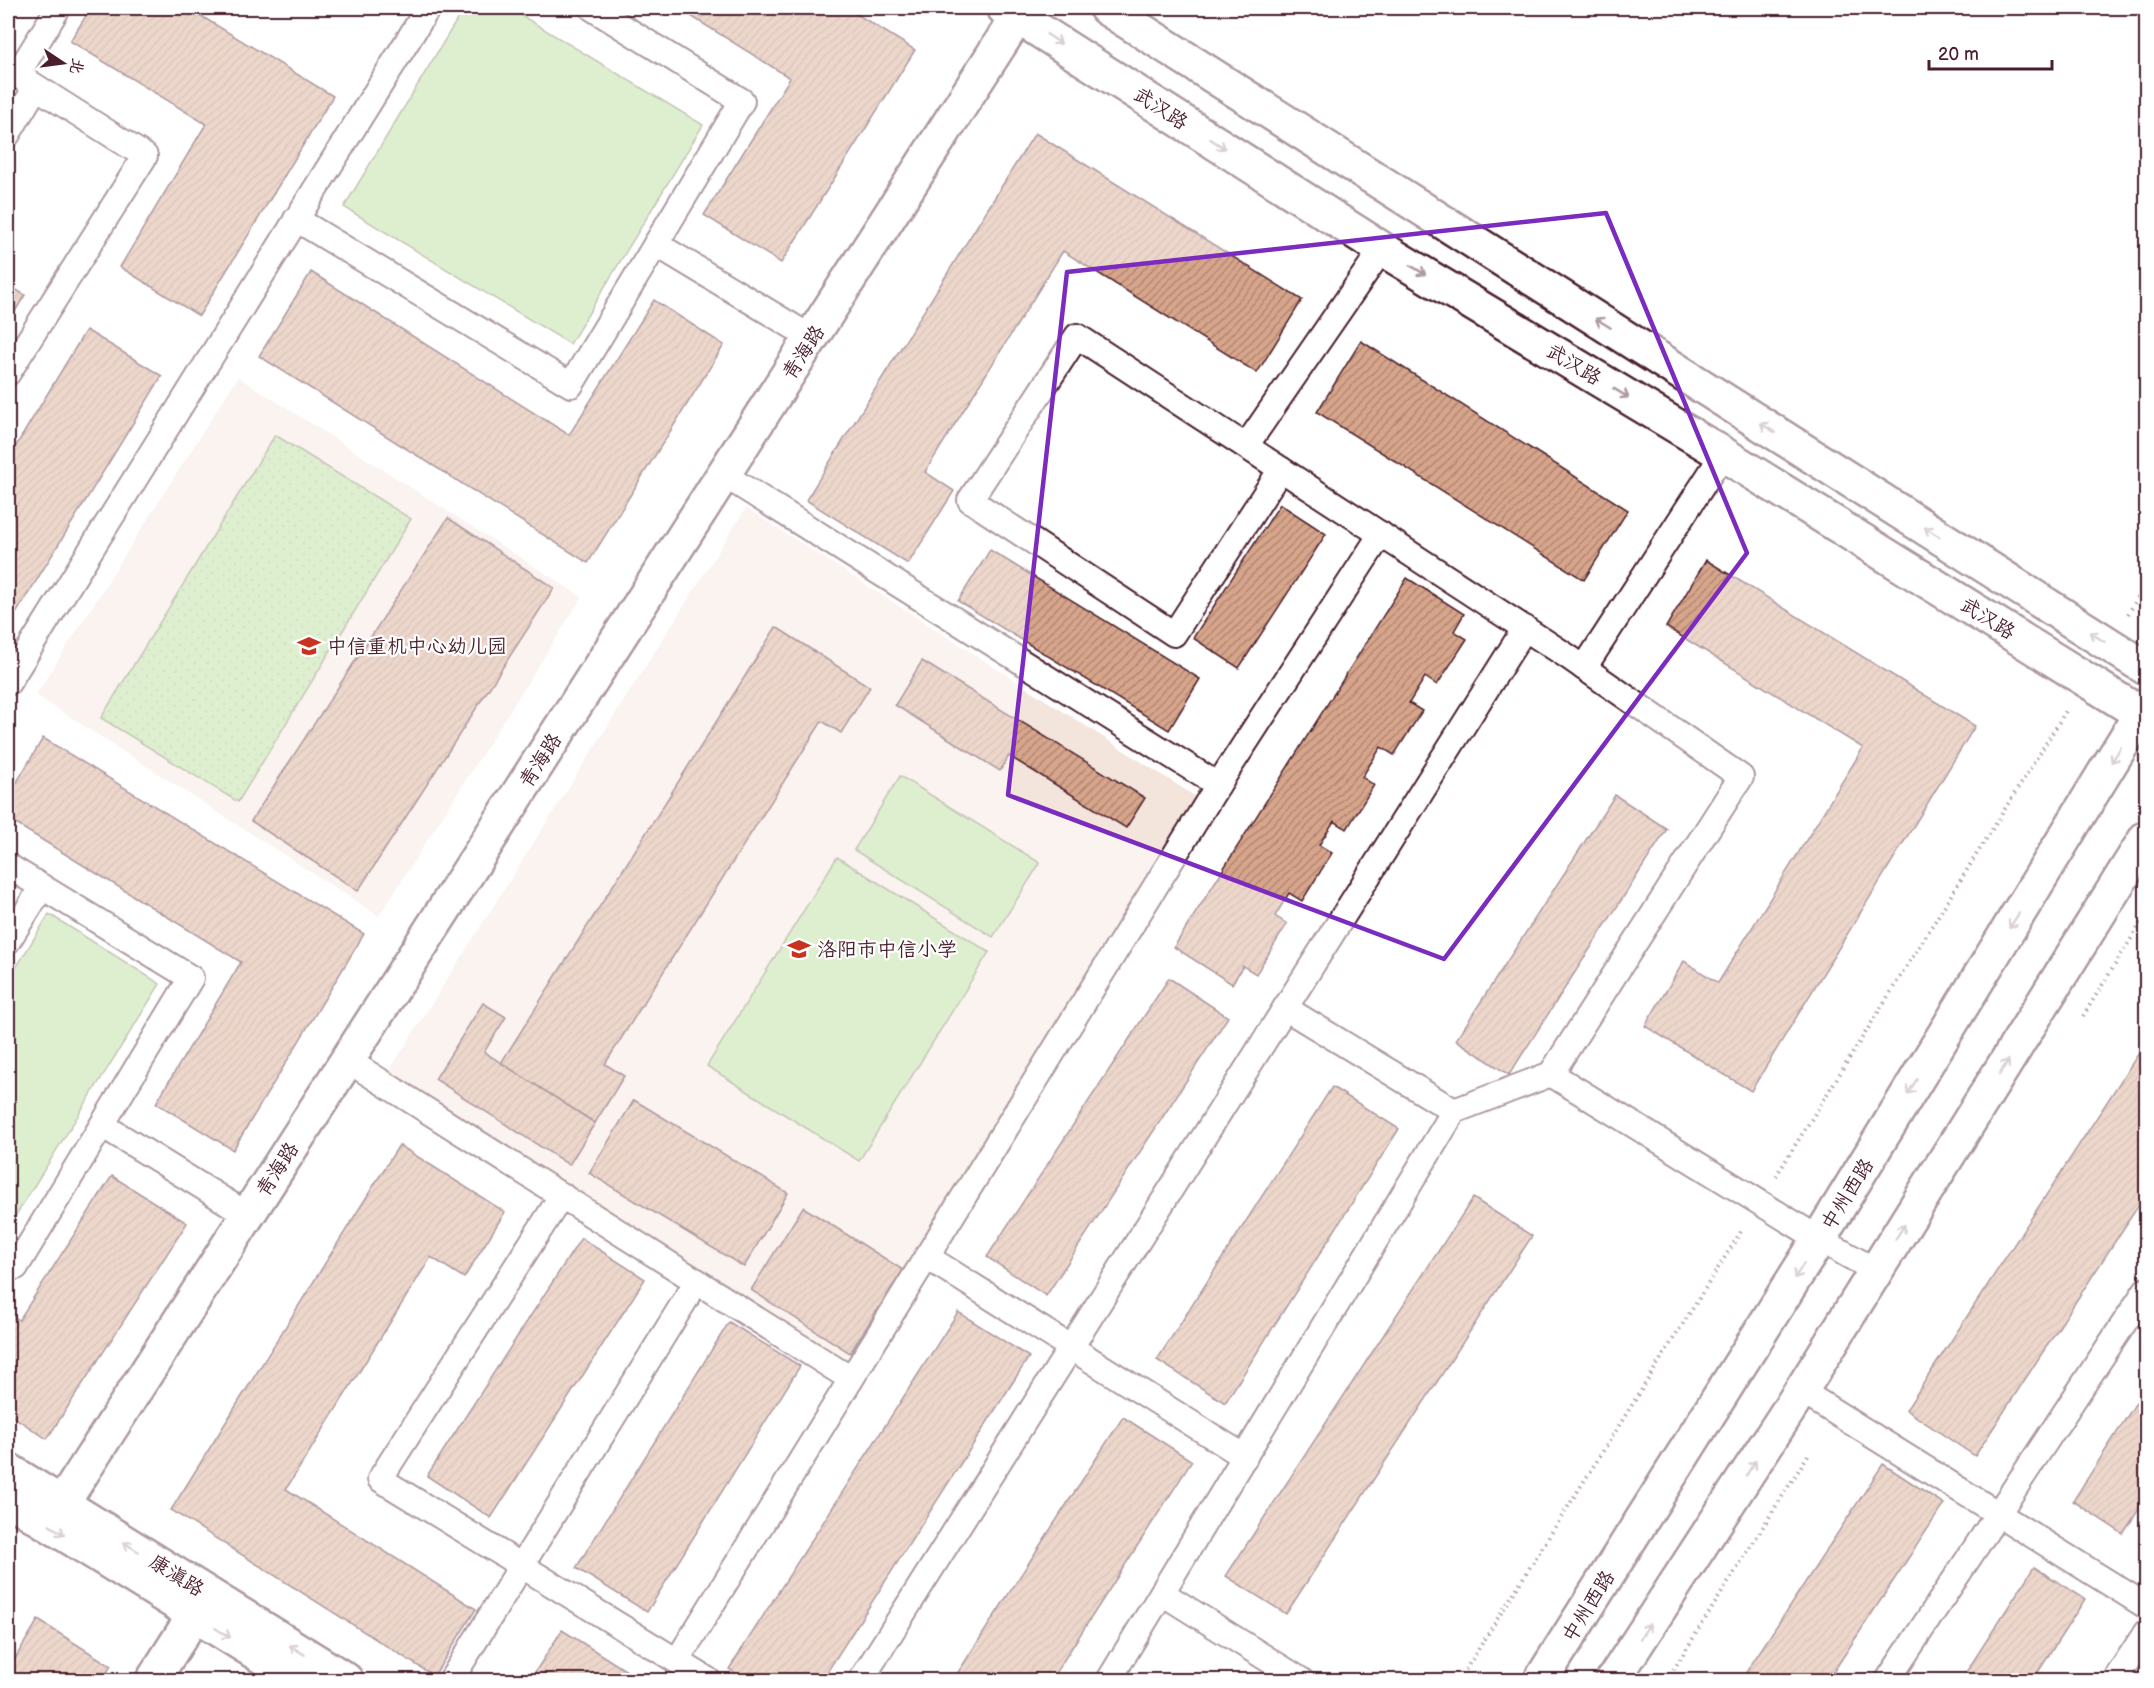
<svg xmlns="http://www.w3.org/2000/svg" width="2154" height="1688" font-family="'Balsamiq Sans','LXGW WenKai TC',sans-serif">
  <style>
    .built { fill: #f3e4dc }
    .green { fill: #b6dc97; stroke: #807e61; stroke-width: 1.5 }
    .park { fill: url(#park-dots); stroke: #807e61; stroke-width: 1.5 }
    .building { fill: url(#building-hatch); stroke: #4a1f2b; stroke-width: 1.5 }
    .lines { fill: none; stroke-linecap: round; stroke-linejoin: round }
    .service-casing { stroke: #4a1f2b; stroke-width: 28 }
    .minor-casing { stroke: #4a1f2b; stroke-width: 38 }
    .secondary-casing { stroke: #4a1f2b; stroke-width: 38 }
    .primary-casing { stroke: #4a1f2b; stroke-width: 38 }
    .path { stroke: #4a1f2b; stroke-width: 4; stroke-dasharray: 1.5 4.5; stroke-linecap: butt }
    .service { stroke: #fff; stroke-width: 24 }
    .minor { stroke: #fff; stroke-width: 33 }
    .secondary { stroke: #fff; stroke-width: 33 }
    .primary { stroke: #fff; stroke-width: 33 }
    .oneway { stroke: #ae9aa0 }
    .marked { fill: none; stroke: #7b2cbf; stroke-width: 4.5; stroke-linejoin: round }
    .labels { text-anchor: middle; stroke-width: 4.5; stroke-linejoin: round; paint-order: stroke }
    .street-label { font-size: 20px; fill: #4a1f2b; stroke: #fff }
    .poi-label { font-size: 20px; fill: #4a1f2b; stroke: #fff; text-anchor: start }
  </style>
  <defs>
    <pattern id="park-dots" width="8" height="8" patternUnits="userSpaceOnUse" patternTransform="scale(1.5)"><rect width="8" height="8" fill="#b6dc97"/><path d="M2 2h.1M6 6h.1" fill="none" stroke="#9ebc82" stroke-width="1.8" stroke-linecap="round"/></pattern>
    <pattern id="building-hatch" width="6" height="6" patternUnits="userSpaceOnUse" patternTransform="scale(1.5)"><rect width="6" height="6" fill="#d7a58b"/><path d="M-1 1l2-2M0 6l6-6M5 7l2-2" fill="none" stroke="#b08672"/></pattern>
  </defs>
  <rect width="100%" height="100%" fill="#fff"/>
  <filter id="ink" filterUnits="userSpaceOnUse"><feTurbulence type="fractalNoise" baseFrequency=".0167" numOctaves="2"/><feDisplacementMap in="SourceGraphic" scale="12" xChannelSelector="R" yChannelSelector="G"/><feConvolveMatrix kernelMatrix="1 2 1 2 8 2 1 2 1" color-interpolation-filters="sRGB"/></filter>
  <g filter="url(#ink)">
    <g class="built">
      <polygon points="238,377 582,597 379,916 36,695"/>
      <polygon points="746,508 1218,811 851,1389 379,1087"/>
    </g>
    <g class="green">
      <polygon points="464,8 509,8 703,125 570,344 344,207"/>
      <polygon points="900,776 1040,863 993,937 854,850"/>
      <polygon points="837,857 989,952 859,1161 707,1066"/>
      <polygon points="49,914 160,984 8,1228 8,981"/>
    </g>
    <polygon class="park" points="275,435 411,519 238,802 101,718"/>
    <g class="building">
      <polygon points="91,8 188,8 333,96 199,316 120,267 206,124 70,41"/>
      <polygon points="678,8 847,8 915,50 781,263 704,215 790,78"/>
      <polygon points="1035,133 1302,300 1257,373 1063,251 925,472 954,491 908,564 806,500"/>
      <polygon points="311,272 569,435 654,300 724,345 588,563 259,356"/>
      <polygon points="8,285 25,295 8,323"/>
      <polygon points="86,330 162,376 14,617 8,613 8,459"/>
      <polygon points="1361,341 1628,510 1584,580 1317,412"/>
      <polygon points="1280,504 1326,534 1239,668 1193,638"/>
      <polygon points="448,518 554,588 358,891 251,821"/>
      <polygon points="990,550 1200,679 1169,730 958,601"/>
      <polygon points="1706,560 1975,726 1751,1091 1645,1026 1684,961 1718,983 1863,748 1666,627"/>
      <polygon points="1407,578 1464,614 1454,631 1467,639 1437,685 1425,677 1409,703 1422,711 1394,755 1381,747 1362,777 1374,785 1347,829 1334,821 1319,845 1332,853 1302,901 1289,893 1275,916 1287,924 1256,974 1243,966 1232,984 1174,947"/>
      <polygon points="776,627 870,687 841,733 822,721 605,1064 624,1076 595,1123 501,1063"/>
      <polygon points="922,661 1145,798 1126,828 1009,756 1000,771 895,705"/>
      <polygon points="43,738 364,934 233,1150 156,1103 241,962 8,819 8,797"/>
      <polygon points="1615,795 1667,829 1509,1075 1456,1040"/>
      <polygon points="1169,978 1228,1017 1046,1296 987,1257"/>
      <polygon points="483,1003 506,1017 484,1052 595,1123 569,1165 435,1079"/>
      <polygon points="2146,1042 2146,1194 1975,1456 1906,1410"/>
      <polygon points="1332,1087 1399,1129 1225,1403 1157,1360"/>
      <polygon points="634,1100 788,1193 744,1267 589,1173"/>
      <polygon points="399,1145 505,1212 464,1278 431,1257 286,1489 476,1609 434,1676 171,1510"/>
      <polygon points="112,1176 187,1223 47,1439 8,1413 8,1313 19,1320"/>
      <polygon points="1473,1198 1532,1236 1286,1614 1226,1576"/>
      <polygon points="803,1207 903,1270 850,1353 751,1290"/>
      <polygon points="581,1238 645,1279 491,1518 427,1476"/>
      <polygon points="958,1312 1029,1357 822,1680 747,1680 729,1669"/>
      <polygon points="729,1322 800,1366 647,1612 576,1568"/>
      <polygon points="2146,1387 2146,1498 2123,1534 2073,1501"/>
      <polygon points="1123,1417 1192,1461 1051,1680 953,1680"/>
      <polygon points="1883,1464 1944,1504 1828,1680 1741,1680"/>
      <polygon points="2034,1567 2085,1599 2033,1680 1961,1680"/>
      <polygon points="38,1620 111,1666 102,1680 8,1680 8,1670"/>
      <polygon points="562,1630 641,1680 530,1680"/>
    </g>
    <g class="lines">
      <g class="service-casing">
        <g id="service">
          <polyline points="8,69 145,156 8,373"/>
          <polyline points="17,75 58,8"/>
          <polyline points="8,134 36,87"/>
          <polyline points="296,219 571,385 742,101 592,8"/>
          <polyline points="656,244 812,338"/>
          <polyline points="1246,446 1382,249"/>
          <polyline points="724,475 1218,785"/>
          <polyline points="1584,668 1723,454"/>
          <polyline points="8,683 428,8"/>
          <polyline points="8,866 191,978 16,1267 8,1261"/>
          <polyline points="8,941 42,887"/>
          <polyline points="1285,1008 1454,1111"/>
          <polyline points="347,1060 851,1379"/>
          <polyline points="1551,1074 1819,1239 1876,1271"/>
          <polyline points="102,1125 248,1215"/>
          <polyline points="562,1195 380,1479 708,1680"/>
          <polyline points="927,1257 1245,1457"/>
          <polyline points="1801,1391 2146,1606"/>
          <polyline points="1162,1593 1301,1680"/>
          <polyline points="677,1661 1218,785 1381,534"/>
          <polyline points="451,1680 697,1281"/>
          <polyline points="861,1680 1525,628"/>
          <polyline points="1109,1680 1454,1111 1551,1074 1741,777 1567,656 1077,336 970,500 1174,634 1281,469"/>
          <polyline points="1888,1680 2146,1290"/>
          <polyline points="2115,1680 2146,1632"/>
        </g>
      </g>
      <g class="minor-casing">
        <g id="minor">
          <polyline points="8,1470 346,1680"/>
          <polyline points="8,1499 300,1680"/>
          <polyline points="62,1504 1018,16"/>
          <polyline points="153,1680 205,1598"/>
        </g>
      </g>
      <g class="secondary-casing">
        <g id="secondary">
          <polyline points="1004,8 1382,249 1723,454 2146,717"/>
          <polyline points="1106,8 2146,668"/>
        </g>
      </g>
      <g class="primary-casing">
        <g id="primary">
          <polyline points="1541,1680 1819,1239 2146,705"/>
          <polyline points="1613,1680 1801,1391 2146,838"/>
        </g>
      </g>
      <g class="path">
        <polyline points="2128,614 2146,584"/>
        <polyline points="2083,1016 2146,915"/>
        <polyline points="1776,1176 2066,711"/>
        <polyline points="1459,1680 1742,1230"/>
        <polyline points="1667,1680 1810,1452"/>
      </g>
      <use href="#service" class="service"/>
      <use href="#minor" class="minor"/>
      <use href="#secondary" class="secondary"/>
      <use href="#primary" class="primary"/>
    </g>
    <defs><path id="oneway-shaft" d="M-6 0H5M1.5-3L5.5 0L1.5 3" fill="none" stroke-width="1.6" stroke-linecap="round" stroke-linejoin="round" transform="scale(1.5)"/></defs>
    <g class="oneway">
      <use href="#oneway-shaft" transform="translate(1054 39) rotate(33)"/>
      <use href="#oneway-shaft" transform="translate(1218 144) rotate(33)"/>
      <use href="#oneway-shaft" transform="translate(1418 270) rotate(31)"/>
      <use href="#oneway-shaft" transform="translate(1603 323) rotate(-148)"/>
      <use href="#oneway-shaft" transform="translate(1621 393) rotate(31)"/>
      <use href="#oneway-shaft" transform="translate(1768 428) rotate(-148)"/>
      <use href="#oneway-shaft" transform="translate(1932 532) rotate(-148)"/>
      <use href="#oneway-shaft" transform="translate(2097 637) rotate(-148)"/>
      <use href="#oneway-shaft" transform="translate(2116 755) rotate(122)"/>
      <use href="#oneway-shaft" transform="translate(2014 921) rotate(122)"/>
      <use href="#oneway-shaft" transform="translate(2004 1067) rotate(-58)"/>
      <use href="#oneway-shaft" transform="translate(1912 1087) rotate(122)"/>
      <use href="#oneway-shaft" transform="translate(1900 1232) rotate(-58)"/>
      <use href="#oneway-shaft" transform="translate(1799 1271) rotate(122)"/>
      <use href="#oneway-shaft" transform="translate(1751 1468) rotate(-57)"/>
      <use href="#oneway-shaft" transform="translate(57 1530) rotate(32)"/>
      <use href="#oneway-shaft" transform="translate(131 1547) rotate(-148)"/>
      <use href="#oneway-shaft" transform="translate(1645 1631) rotate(-57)"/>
      <use href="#oneway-shaft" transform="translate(223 1633) rotate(32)"/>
      <use href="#oneway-shaft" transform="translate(297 1650) rotate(-148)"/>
    </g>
  </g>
  <path d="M0 0H2154V1688H0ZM1606,213L1747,553L1444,959L1008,795L1067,272Z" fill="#fff" fill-opacity=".55" fill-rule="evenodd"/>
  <path class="marked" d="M1606,213L1747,553L1444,959L1008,795L1067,272Z"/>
  <defs>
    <g id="school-bare" transform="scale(1.8)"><path d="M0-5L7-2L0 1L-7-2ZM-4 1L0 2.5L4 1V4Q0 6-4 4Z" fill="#c8321e" stroke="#fff" stroke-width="2.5" paint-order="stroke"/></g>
  </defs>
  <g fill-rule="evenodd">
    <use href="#school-bare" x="309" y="646"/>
    <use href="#school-bare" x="799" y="949"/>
  </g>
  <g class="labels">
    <g class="street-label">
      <text transform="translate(1161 108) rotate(33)" y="7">武汉路</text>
      <text transform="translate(803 352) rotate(-57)" y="7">青海路</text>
      <text transform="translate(1574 364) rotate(31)" y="7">武汉路</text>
      <text transform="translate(1988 618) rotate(32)" y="7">武汉路</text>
      <text transform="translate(540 760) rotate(-57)" y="7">青海路</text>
      <text transform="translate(277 1169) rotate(-57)" y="7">青海路</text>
      <text transform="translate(1847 1194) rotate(-58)" y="7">中州西路</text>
      <text transform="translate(177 1575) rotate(32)" y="7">康滇路</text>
      <text transform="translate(1588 1606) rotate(-58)" y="7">中州西路</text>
    </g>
    <g class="poi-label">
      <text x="327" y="653">中信重机中心幼儿园</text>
      <text x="817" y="956">洛阳市中信小学</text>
    </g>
  </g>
  <rect width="2154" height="1688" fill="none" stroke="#fff" stroke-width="30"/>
  <rect x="15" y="15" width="2124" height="1658" fill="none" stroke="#4a1f2b" stroke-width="2" filter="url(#ink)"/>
  <g transform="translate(63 63) rotate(103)" stroke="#ffffff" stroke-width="4.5" paint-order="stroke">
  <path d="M0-4.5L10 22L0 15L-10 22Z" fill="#4a1f2b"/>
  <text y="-9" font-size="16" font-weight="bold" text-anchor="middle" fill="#4a1f2b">北</text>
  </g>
  <path d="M1929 60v9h123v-9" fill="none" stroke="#4a1f2b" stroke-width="3"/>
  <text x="1938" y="60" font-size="18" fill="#4a1f2b" stroke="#ffffff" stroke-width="4.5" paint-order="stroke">20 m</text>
</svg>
